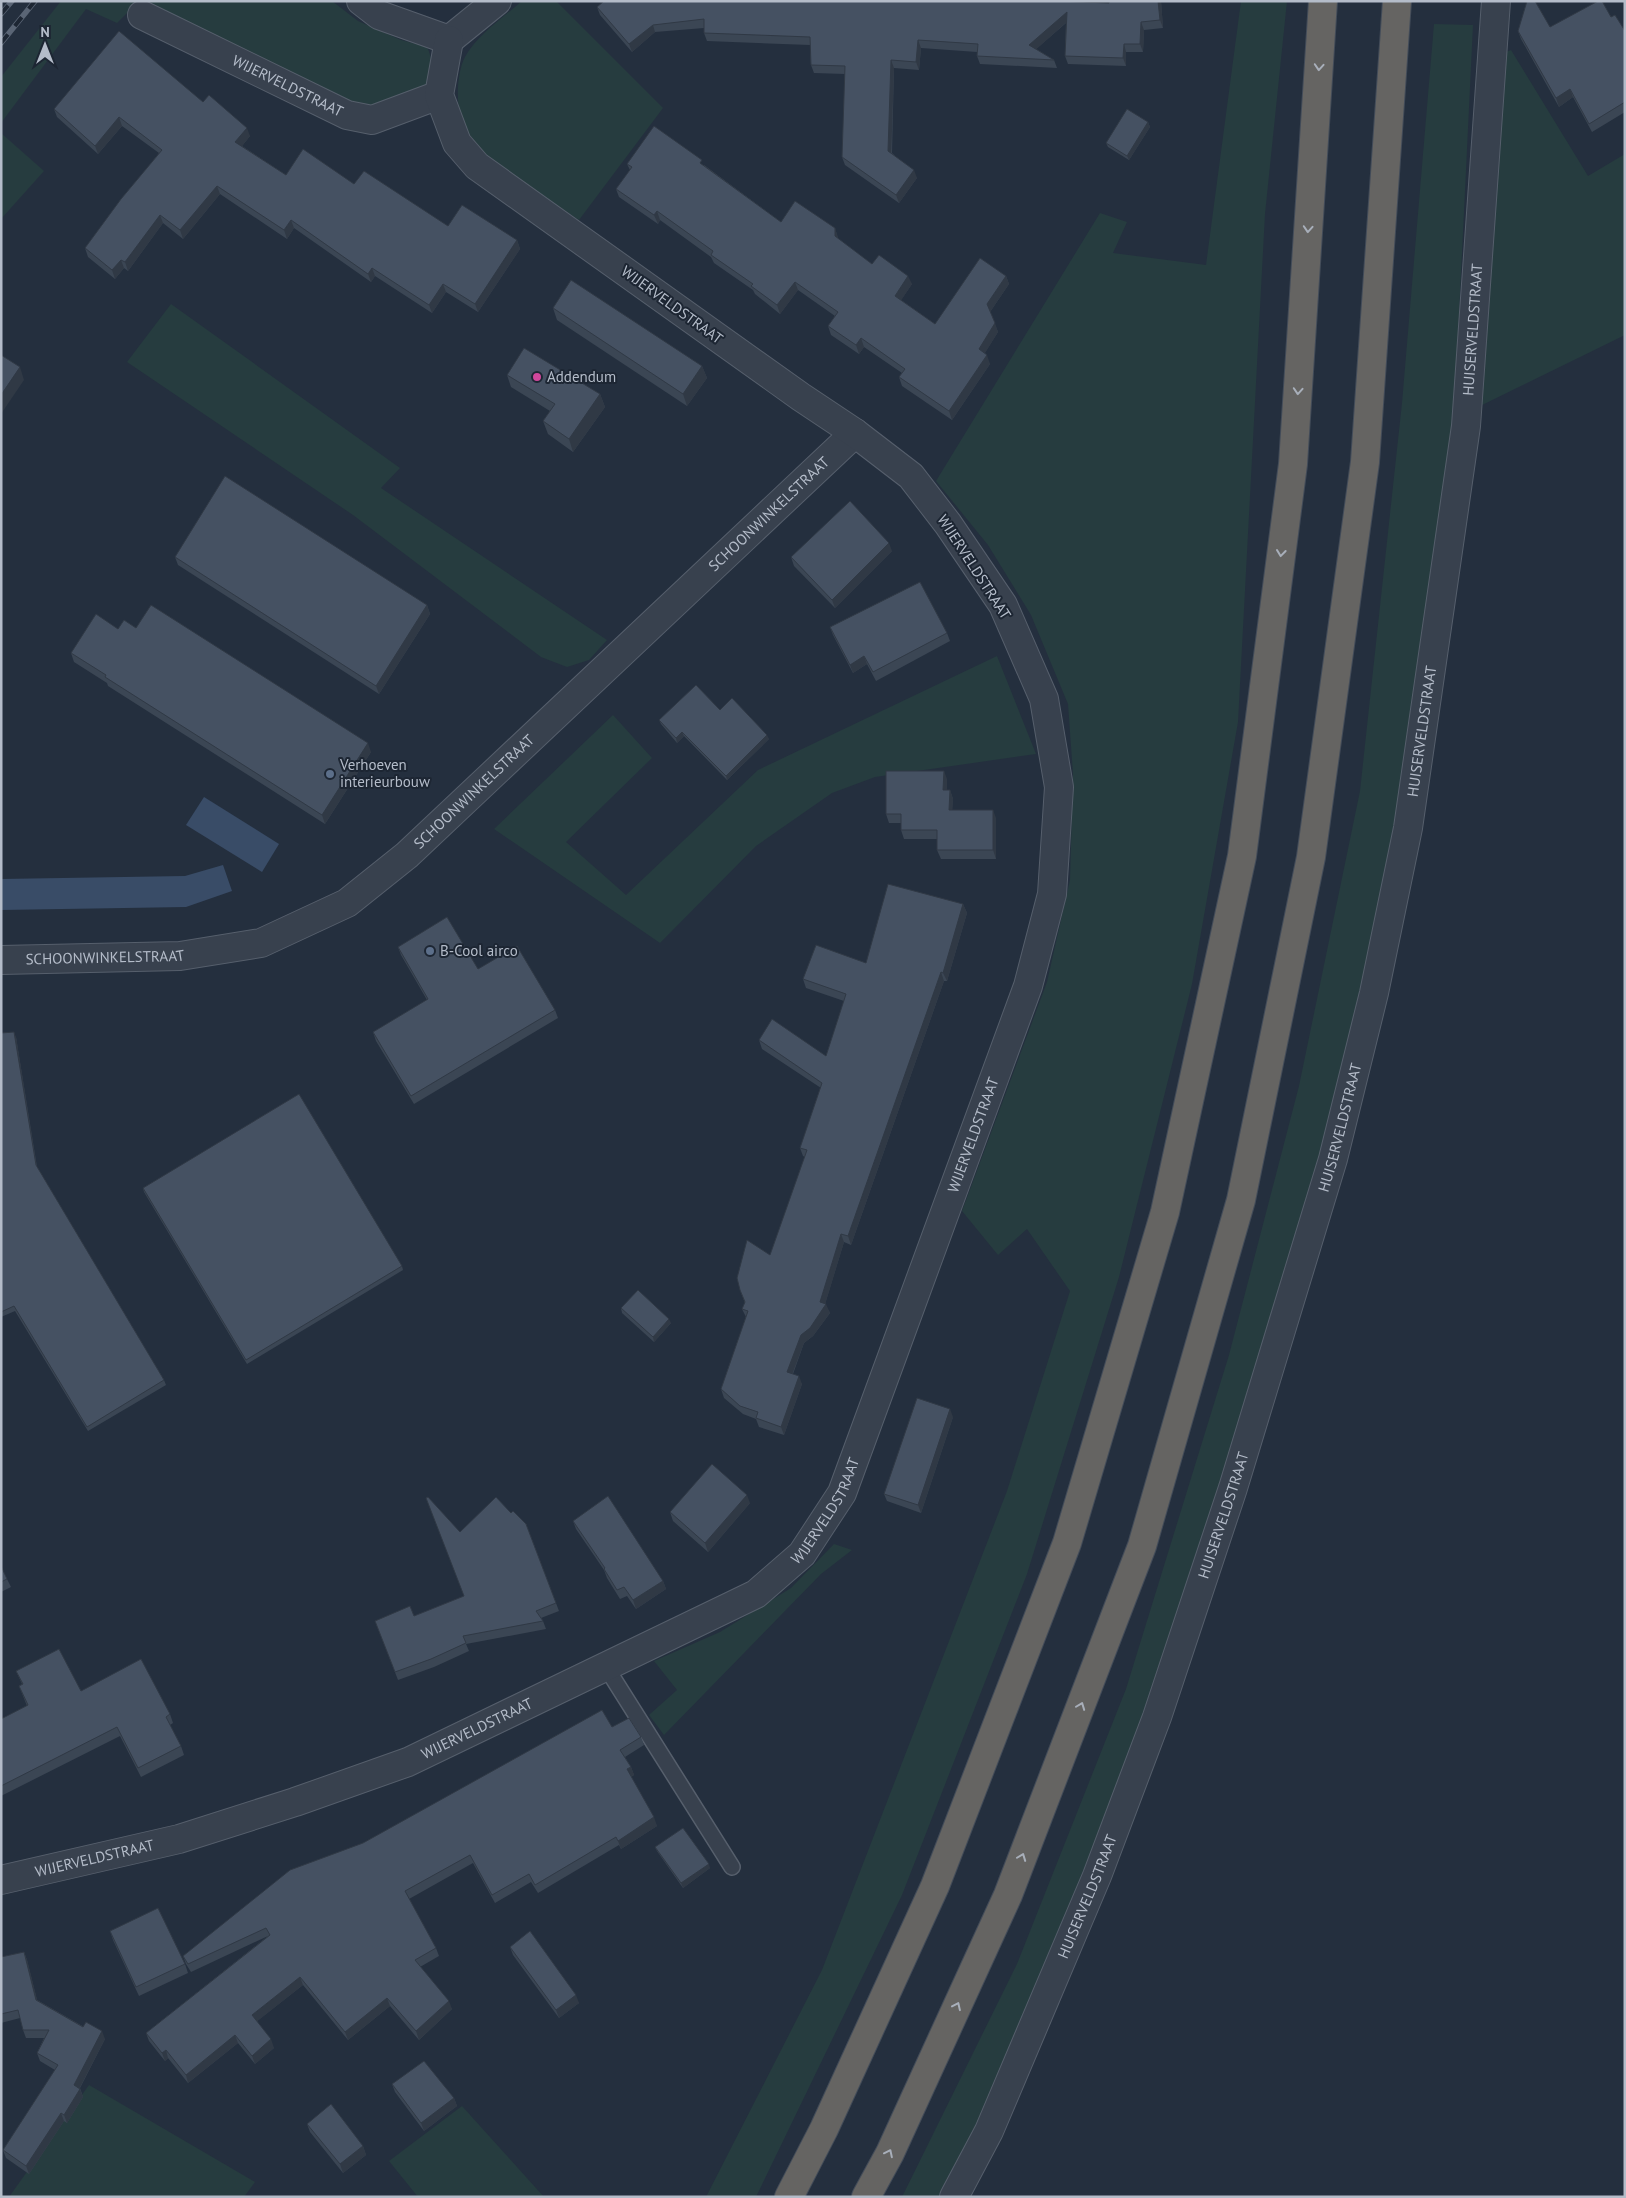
<svg xmlns="http://www.w3.org/2000/svg" width="1626" height="2198" font-family="'PT Sans',sans-serif">
  <style>
    .green { fill: #263c3f }
    .water { fill: #394c67 }
    .lines { fill: none; stroke-linecap: round; stroke-linejoin: round }
    .service-casing { stroke: #565f6c; stroke-width: 18 }
    .minor-casing { stroke: #565f6c; stroke-width: 30 }
    .trunk-casing { stroke: #434c59; stroke-width: 30 }
    .service { stroke: #38414e; stroke-width: 15 }
    .minor { stroke: #38414e; stroke-width: 28 }
    .trunk { stroke: #656462; stroke-width: 28 }
    .rail-casing { stroke: #5a6575; stroke-width: 5.5 }
    .rail { stroke: #1d2633; stroke-width: 4; stroke-dasharray: 11; stroke-linecap: butt }
    .wall { fill: #3b4654 }
    .shaded-wall { fill: #303945 }
    .building { fill: #455162; stroke: #303945 }
    .oneway { stroke: #a8afba }
    .hotel-dot { fill: #d1479c; stroke: #1d2633; stroke-width: 2 }
    .service-dot { fill: #5c6f8a; stroke: #1d2633; stroke-width: 2 }
    .labels { text-anchor: middle; stroke-width: 4; stroke-linejoin: round; paint-order: stroke }
    .street-label { font-size: 15px; fill: #b4bcc9; stroke: #1d2633 }
    .poi-label { font-size: 15px; fill: #b4bcc9; stroke: #1d2633; text-anchor: start }
  </style>
  <rect width="100%" height="100%" fill="#242f3e"/>
  <g class="green">
    <polygon points="61,1 139,1 117,23 86,9 1,123 1,77"/>
    <path d="M146,1H332L358,21L401,40L427,47C434,61 432,72 427,87L393,100L363,108Z"/>
    <path d="M522,1H556L663,108L579,220C542,195 494,170 468,134C455,117 455,76 465,57C477,35 504,17 522,1Z"/>
    <polygon points="1241,1 1287,1 1265,214 1238,722 1192,984 1119,1277 1027,1574 902,1895 756,2197 706,2197 822,1970 1007,1491 1070,1291 1027,1229 998,1255 962,1211 1047,982 1070,880 1073,774 1068,704 1031,615 988,545 936,481 1100,213 1127,222 1113,253 1206,265"/>
    <polygon points="1434,24 1473,25 1454,418 1401,824 1321,1164 1213,1509 1145,1717 1064,1919 976,2131 941,2197 902,2197 1017,1964 1126,1689 1229,1355 1299,1086 1360,791 1402,403"/>
    <polygon points="1511,50 1588,176 1625,154 1625,335 1478,407 1490,58"/>
    <polygon points="1,133 44,171 1,219"/>
    <polygon points="171,304 400,468 381,488 607,640 589,660 567,667 541,657 353,515 127,362"/>
    <polygon points="997,656 1036,754 875,777 832,793 756,846 660,943 494,829 613,715 652,758 566,842 626,895 758,770"/>
    <polygon points="834,1544 852,1550 821,1574 664,1735 649,1715 677,1690 654,1661 720,1632 791,1588"/>
    <polygon points="89,2085 255,2182 244,2197 9,2197"/>
    <polygon points="462,2106 544,2197 418,2197 389,2161"/>
  </g>
  <g class="water">
    <polygon points="204,797 279,844 262,872 186,825"/>
    <polygon points="223,865 232,891 186,907 1,910 1,879 185,876"/>
  </g>
  <g class="lines">
    <g class="service-casing">
      <polyline id="service" points="606,1667 732,1867"/>
    </g>
    <g class="minor-casing">
      <g id="minor">
        <polyline points="361,1 379,15 449,40 497,1"/>
        <path id="s1" d="M142,15L347,115L372,120L439,95"/>
        <path id="s2" d="M1,960L180,956L261,943L347,903L407,855L855,433"/>
        <path id="s3" d="M1,1880L179,1839L295,1802L408,1762L756,1594L802,1554L842,1493L1028,986L1052,894L1059,787L1044,699L1003,605L948,524L911,476L855,433L801,397L477,166L457,143L439,95L449,40"/>
        <path id="s4" d="M954,2197L989,2131L1097,1876L1157,1717L1233,1488L1333,1159L1374,993L1408,828L1466,426L1496,1"/>
      </g>
    </g>
    <g class="trunk-casing">
      <g id="trunk">
        <polyline points="789,2197 824,2129 935,1886 1067,1543 1165,1212 1242,856 1293,464 1323,1"/>
        <polyline points="866,2197 890,2153 1008,1895 1142,1546 1241,1200 1311,857 1365,462 1397,1"/>
      </g>
    </g>
    <use href="#service" class="service"/>
    <use href="#minor" class="minor"/>
    <use href="#trunk" class="trunk"/>
    <g class="rail-casing">
      <g id="rail">
        <polyline points="1,14 12,1"/>
        <polyline points="1,43 35,1"/>
      </g>
    </g>
    <use href="#rail" class="rail"/>
  </g>
  <g class="wall">
    <polygon points="1109,1 1161,1 1163,28 1144,30 1143,52 1126,52 1126,66 1068,64 1065,56 1066,23 1036,49 1054,60 1057,68 980,64 977,56 977,52 921,48 919,70 894,68 892,153 917,178 899,203 845,165 842,157 845,74 814,73 811,65 810,45 707,41 704,33 704,28 655,32 632,52 600,15 597,7 1109,3"/>
    <polygon points="1611,17 1625,31 1625,112 1592,132 1573,97 1559,107 1521,39 1518,31 1550,27"/>
    <polygon points="203,102 250,136 242,146 286,175 354,184 448,226 517,240 520,249 478,312 446,292 432,313 375,276 371,282 294,228 287,239 220,194 183,239 163,223 128,271 124,268 115,279 88,257 85,248 159,153 122,126 98,154 57,117 54,109"/>
    <polygon points="1148,122 1150,127 1129,160 1108,147 1106,143"/>
    <polygon points="627,164 704,165 781,222 835,228 838,239 872,264 912,284 901,300 935,324 1006,276 1009,284 990,312 998,332 984,354 990,364 952,420 902,386 899,377 902,373 864,347 859,354 831,335 828,326 835,316 798,290 780,314 755,294 753,290 714,263 711,257 660,220 658,224 619,197 616,189 630,170"/>
    <polygon points="553,308 702,366 707,378 687,406 557,320"/>
    <polygon points="507,375 600,394 605,407 573,452 548,434 543,421 550,411 511,387"/>
    <polygon points="892,551 835,608 794,566 791,557"/>
    <polygon points="175,557 427,605 430,614 379,694 178,565"/>
    <polygon points="830,627 947,633 950,641 876,681 867,664 853,673 833,635"/>
    <polygon points="136,628 371,752 325,824 108,686 107,683 74,662 71,653 118,629"/>
    <polygon points="720,710 769,739 727,780 684,736 677,743 661,724 659,720"/>
    <polygon points="947,779 947,790 950,790 953,799 952,810 996,818 996,859 941,859 937,850 937,839 904,839 901,830 901,823 889,823 886,814"/>
    <polygon points="963,904 967,913 947,981 944,981 851,1245 844,1242 825,1304 830,1313 813,1336 804,1343 793,1374 802,1384 784,1435 759,1427 756,1419 743,1414 724,1398 721,1389 746,1317 742,1309 745,1303 740,1290 770,1255 805,1157 803,1156 800,1148 821,1088 762,1049 759,1040 826,1056 844,1001 806,988 803,979 866,963"/>
    <polygon points="398,947 478,969 555,1010 558,1018 414,1104 376,1041 373,1032 427,1000 401,955"/>
    <polygon points="1,1033 16,1037 37,1167 164,1380 166,1385 88,1431 15,1311 1,1317"/>
    <polygon points="143,1188 402,1266 403,1270 247,1364 144,1192"/>
    <polygon points="621,1308 671,1323 654,1342 622,1313"/>
    <polygon points="953,1417 921,1513 887,1501 884,1494"/>
    <polygon points="750,1503 708,1552 673,1521 670,1512"/>
    <polygon points="511,1513 526,1524 559,1611 541,1618 543,1621 546,1629 466,1644 469,1651 434,1667 398,1680 375,1621 414,1616 464,1596 460,1532"/>
    <polygon points="573,1521 663,1581 666,1589 636,1609 627,1596 620,1599 607,1578 604,1570 576,1529"/>
    <polygon points="1,1566 7,1579 11,1587 1,1592"/>
    <polygon points="16,1671 81,1691 170,1714 173,1723 170,1725 181,1746 184,1755 141,1777 120,1736 1,1796 1,1719 27,1706 19,1686 22,1684"/>
    <polygon points="612,1727 641,1737 644,1745 625,1757 631,1767 634,1775 631,1777 657,1826 621,1849 619,1845 538,1893 531,1882 495,1903 473,1863 409,1899 436,1948 439,1956 420,1967 452,2009 419,2040 390,2006 348,2040 303,1985 257,2021 274,2048 255,2064 238,2043 188,2083 168,2058 165,2061 149,2041 146,2033 268,1936 191,1972 186,1964 183,1956 363,1843"/>
    <polygon points="655,1847 710,1868 683,1888 657,1851"/>
    <polygon points="110,1931 185,1964 188,1973 139,1996 113,1940"/>
    <polygon points="510,1947 579,2003 559,2018 513,1955"/>
    <polygon points="24,1952 27,1960 37,2000 105,2039 80,2088 83,2097 67,2123 64,2121 29,2174 6,2158 3,2150 55,2070 40,2061 37,2053 44,2038 26,2038 23,2030 20,2018 1,2023 1,1957"/>
    <polygon points="392,2084 454,2098 457,2106 424,2131 395,2092"/>
    <polygon points="307,2124 363,2146 366,2155 343,2173 310,2132"/>
  </g>
  <g class="shaded-wall">
    <polygon points="1158,1 1161,1 1163,28 1160,20"/>
    <polygon points="1067,12 1069,20 1032,53 1029,45"/>
    <polygon points="1141,22 1144,30 1143,52 1140,44"/>
    <polygon points="653,25 655,32 632,52 629,44"/>
    <polygon points="918,40 921,48 919,70 916,62"/>
    <polygon points="1124,44 1126,52 1126,66 1123,58"/>
    <polygon points="891,60 894,68 891,159 888,151"/>
    <polygon points="1570,89 1573,97 1559,107 1556,98"/>
    <polygon points="119,117 122,126 98,154 95,146"/>
    <polygon points="1148,122 1150,127 1129,160 1127,156"/>
    <polygon points="247,128 250,136 238,151 235,142"/>
    <polygon points="914,170 917,178 899,203 896,195"/>
    <polygon points="217,186 220,194 183,239 180,230"/>
    <polygon points="657,211 660,220 658,224 654,215"/>
    <polygon points="160,215 163,223 128,271 125,262"/>
    <polygon points="291,220 294,228 287,239 284,230"/>
    <polygon points="835,228 838,237 838,245 835,236"/>
    <polygon points="517,240 520,249 478,312 475,304"/>
    <polygon points="121,260 124,268 115,279 112,270"/>
    <polygon points="372,268 375,276 371,282 368,274"/>
    <polygon points="908,276 912,284 898,305 895,296"/>
    <polygon points="1006,276 1009,284 990,312 987,304"/>
    <polygon points="795,282 798,290 780,314 777,305"/>
    <polygon points="443,284 446,292 432,313 429,305"/>
    <polygon points="995,323 998,332 982,358 979,349"/>
    <polygon points="861,338 864,347 859,354 856,345"/>
    <polygon points="987,355 990,364 952,420 949,411"/>
    <polygon points="702,366 707,378 687,406 683,394"/>
    <polygon points="20,367 24,380 1,414 1,395"/>
    <polygon points="600,394 605,407 573,452 569,439"/>
    <polygon points="889,543 892,551 835,608 832,600"/>
    <polygon points="427,605 430,614 379,694 376,686"/>
    <polygon points="864,656 867,664 853,673 850,665"/>
    <polygon points="682,732 684,736 677,743 676,738"/>
    <polygon points="767,735 769,739 727,780 726,776"/>
    <polygon points="368,743 371,752 325,824 322,815"/>
    <polygon points="944,771 947,779 947,799 943,790"/>
    <polygon points="950,790 953,799 952,818 949,810"/>
    <polygon points="993,810 996,818 996,859 993,850"/>
    <polygon points="963,904 967,913 947,981 943,973"/>
    <polygon points="941,972 944,981 851,1245 848,1236"/>
    <polygon points="14,1032 16,1037 37,1170 36,1165"/>
    <polygon points="841,1234 844,1242 824,1308 826,1304 830,1313 813,1336 804,1343 790,1380 787,1372 801,1335 820,1302"/>
    <polygon points="669,1319 671,1323 654,1342 653,1337"/>
    <polygon points="799,1376 802,1384 784,1435 781,1427"/>
    <polygon points="950,1409 953,1417 921,1513 918,1505"/>
    <polygon points="747,1495 750,1503 708,1552 705,1543"/>
    <polygon points="663,1581 666,1589 636,1609 633,1600"/>
    <polygon points="631,1767 634,1775 630,1777 627,1769"/>
    <polygon points="654,1817 657,1826 621,1849 618,1841"/>
    <polygon points="709,1864 710,1868 683,1888 681,1883"/>
    <polygon points="24,1952 27,1960 39,2008 36,2000"/>
    <polygon points="300,1977 303,1985 255,2023 252,2015"/>
    <polygon points="576,1995 579,2003 559,2018 556,2010"/>
    <polygon points="387,1998 390,2006 348,2040 345,2032"/>
    <polygon points="449,2001 452,2009 419,2040 416,2031"/>
    <polygon points="102,2031 105,2039 77,2093 74,2085"/>
    <polygon points="235,2035 238,2043 188,2083 186,2075"/>
    <polygon points="271,2039 274,2048 255,2064 252,2056"/>
    <polygon points="166,2050 168,2058 165,2061 162,2053"/>
    <polygon points="80,2089 83,2097 67,2123 64,2115"/>
    <polygon points="454,2098 457,2106 424,2131 421,2123"/>
    <polygon points="61,2113 64,2121 29,2174 26,2166"/>
    <polygon points="363,2146 366,2155 343,2173 340,2164"/>
  </g>
  <g class="building">
    <polygon points="604,1 1057,1 1109,3 1109,1 1158,1 1160,20 1141,22 1140,44 1124,44 1123,58 1065,56 1067,12 1029,45 1054,60 977,56 978,44 918,40 916,62 891,60 888,151 914,170 896,195 842,157 845,66 811,65 810,37 704,33 704,19 653,25 629,44 597,7"/>
    <polygon points="1527,1 1535,1 1550,27 1598,1 1602,1 1611,17 1615,15 1625,31 1625,102 1589,124 1570,89 1556,98 1518,31"/>
    <polygon points="119,31 203,102 209,95 247,128 235,142 286,175 303,149 354,184 364,171 448,226 462,205 517,240 475,304 443,284 429,305 372,268 368,274 291,220 284,230 217,186 180,230 160,215 125,262 121,260 112,270 85,248 121,199 162,150 119,117 95,146 54,109"/>
    <polygon points="1127,109 1148,122 1127,156 1106,143"/>
    <polygon points="654,126 702,160 700,163 781,222 795,201 835,228 835,236 872,264 879,255 908,276 895,296 935,324 980,258 1006,276 987,304 995,323 979,349 987,355 949,411 899,377 905,369 861,338 856,345 828,326 838,312 795,282 777,305 751,286 753,284 711,255 713,251 657,211 654,215 616,189 632,167 627,164"/>
    <polygon points="571,280 702,366 683,394 553,308"/>
    <polygon points="524,348 600,394 569,439 543,421 555,404 507,375"/>
    <polygon points="1,355 20,367 1,395"/>
    <polygon points="225,476 427,605 376,686 175,557"/>
    <polygon points="850,501 889,543 832,600 791,557"/>
    <polygon points="920,582 947,633 873,672 864,656 850,665 830,627"/>
    <polygon points="151,605 368,743 322,815 105,677 106,675 71,653 96,614 118,629 124,620 136,628"/>
    <polygon points="696,685 720,710 732,698 767,735 726,776 682,732 676,738 659,720"/>
    <polygon points="886,771 944,771 943,790 950,790 949,810 993,810 993,850 937,850 937,830 901,830 901,814 886,814"/>
    <polygon points="888,884 963,904 943,973 941,972 848,1236 841,1234 820,1302 826,1304 810,1328 801,1335 787,1372 799,1376 781,1427 756,1418 758,1412 740,1406 721,1389 748,1311 742,1309 745,1302 740,1290 737,1278 747,1240 770,1255 807,1150 800,1148 822,1083 759,1040 772,1019 826,1056 846,994 803,979 816,945 866,963"/>
    <polygon points="447,917 478,969 517,946 555,1010 411,1096 373,1032 428,999 398,947"/>
    <polygon points="14,1032 36,1165 164,1380 87,1427 14,1306 1,1312 1,1033"/>
    <polygon points="299,1094 402,1266 246,1360 143,1188"/>
    <polygon points="638,1290 669,1319 653,1337 621,1308"/>
    <polygon points="917,1398 950,1409 918,1505 884,1494"/>
    <polygon points="712,1464 747,1495 705,1543 670,1512"/>
    <polygon points="608,1496 663,1581 633,1600 624,1587 617,1590 604,1569 605,1568 573,1521"/>
    <polygon points="428,1497 460,1532 496,1497 511,1513 513,1511 526,1524 556,1603 536,1611 543,1621 463,1636 466,1643 431,1659 395,1672 375,1621 410,1606 414,1616 464,1596 426,1498"/>
    <polygon points="1,1566 7,1579 1,1582"/>
    <polygon points="59,1649 81,1691 141,1659 170,1714 166,1717 181,1746 138,1768 117,1727 1,1786 1,1719 28,1705 19,1686 23,1684 16,1671"/>
    <polygon points="602,1710 612,1727 629,1718 641,1737 620,1750 631,1767 627,1769 654,1817 618,1841 616,1837 535,1885 529,1874 492,1895 470,1855 405,1891 436,1948 415,1960 449,2001 416,2031 387,1998 345,2032 300,1977 252,2015 271,2039 252,2056 235,2035 186,2075 166,2050 162,2053 146,2033 270,1935 266,1928 188,1964 183,1956 290,1870 363,1843"/>
    <polygon points="683,1828 709,1864 681,1883 655,1847"/>
    <polygon points="158,1908 185,1964 136,1987 110,1931"/>
    <polygon points="530,1931 576,1995 556,2010 510,1947"/>
    <polygon points="24,1952 36,2000 83,2027 86,2022 102,2031 74,2085 80,2089 64,2115 61,2113 26,2166 3,2150 58,2065 37,2053 49,2030 23,2030 18,2010 1,2014 1,1957"/>
    <polygon points="424,2061 454,2098 421,2123 392,2084"/>
    <polygon points="331,2104 363,2146 340,2164 307,2124"/>
  </g>
  <defs><path id="oneway-chevron" d="M-2-3.5L2.5 0L-2 3.5" fill="none" stroke-width="1.6" stroke-linecap="round" stroke-linejoin="round" transform="scale(1.25)"/></defs>
  <g class="oneway">
    <use href="#oneway-chevron" transform="translate(1319 67) rotate(94)"/>
    <use href="#oneway-chevron" transform="translate(1308 229) rotate(94)"/>
    <use href="#oneway-chevron" transform="translate(1298 391) rotate(94)"/>
    <use href="#oneway-chevron" transform="translate(1281 553) rotate(97)"/>
    <use href="#oneway-chevron" transform="translate(1081 1706) rotate(-69)"/>
    <use href="#oneway-chevron" transform="translate(1022 1857) rotate(-69)"/>
    <use href="#oneway-chevron" transform="translate(957 2006) rotate(-65)"/>
    <use href="#oneway-chevron" transform="translate(889 2153) rotate(-64)"/>
  </g>
  <circle class="hotel-dot" cx="537" cy="377" r="5"/>
  <g class="service-dot">
    <circle cx="330" cy="774" r="5"/>
    <circle cx="430" cy="951" r="5"/>
  </g>
  <g class="labels">
    <g class="street-label">
      <text dy="5" stroke="none"><textPath href="#s1" startOffset="162">WIJERVELDSTRAAT</textPath></text>
      <text transform="translate(672 305) rotate(36)" y="5">WIJERVELDSTRAAT</text>
      <text dy="5" stroke="none"><textPath href="#s4" startOffset="1949">HUISERVELDSTRAAT</textPath></text>
      <text dy="5" stroke="none"><textPath href="#s2" startOffset="930">SCHOONWINKELSTRAAT</textPath></text>
      <text transform="translate(974 567) rotate(57)" y="5">WIJERVELDSTRAAT</text>
      <text dy="5" stroke="none"><textPath href="#s4" startOffset="1544">HUISERVELDSTRAAT</textPath></text>
      <text dy="5" stroke="none"><textPath href="#s2" startOffset="525">SCHOONWINKELSTRAAT</textPath></text>
      <text dy="5" stroke="none"><textPath href="#s2" startOffset="104">SCHOONWINKELSTRAAT</textPath></text>
      <text dy="5" stroke="none"><textPath href="#s4" startOffset="1139">HUISERVELDSTRAAT</textPath></text>
      <text dy="5" stroke="none"><textPath href="#s3" startOffset="1326">WIJERVELDSTRAAT</textPath></text>
      <text dy="5" stroke="none"><textPath href="#s3" startOffset="921">WIJERVELDSTRAAT</textPath></text>
      <text dy="5" stroke="none"><textPath href="#s4" startOffset="734">HUISERVELDSTRAAT</textPath></text>
      <text dy="5" stroke="none"><textPath href="#s3" startOffset="501">WIJERVELDSTRAAT</textPath></text>
      <text dy="5" stroke="none"><textPath href="#s3" startOffset="96">WIJERVELDSTRAAT</textPath></text>
      <text dy="5" stroke="none"><textPath href="#s4" startOffset="329">HUISERVELDSTRAAT</textPath></text>
    </g>
    <g class="poi-label">
      <text x="547" y="382">Addendum</text>
      <text x="340" y="770">Verhoeven<tspan x="340" dy="17">interieurbouw</tspan></text>
      <text x="440" y="956">B-Cool airco</text>
    </g>
  </g>
  <rect width="1626" height="2198" fill="none" stroke="#b4bcc9" stroke-width="5"/>
  <g transform="translate(45 45)" stroke="#1d2633" stroke-width="4" paint-order="stroke">
  <path d="M0-4L9 19L0 12L-9 19Z" fill="#b4bcc9"/>
  <text y="-8" font-size="14" font-weight="bold" text-anchor="middle" fill="#b4bcc9">N</text>
  </g>
</svg>
